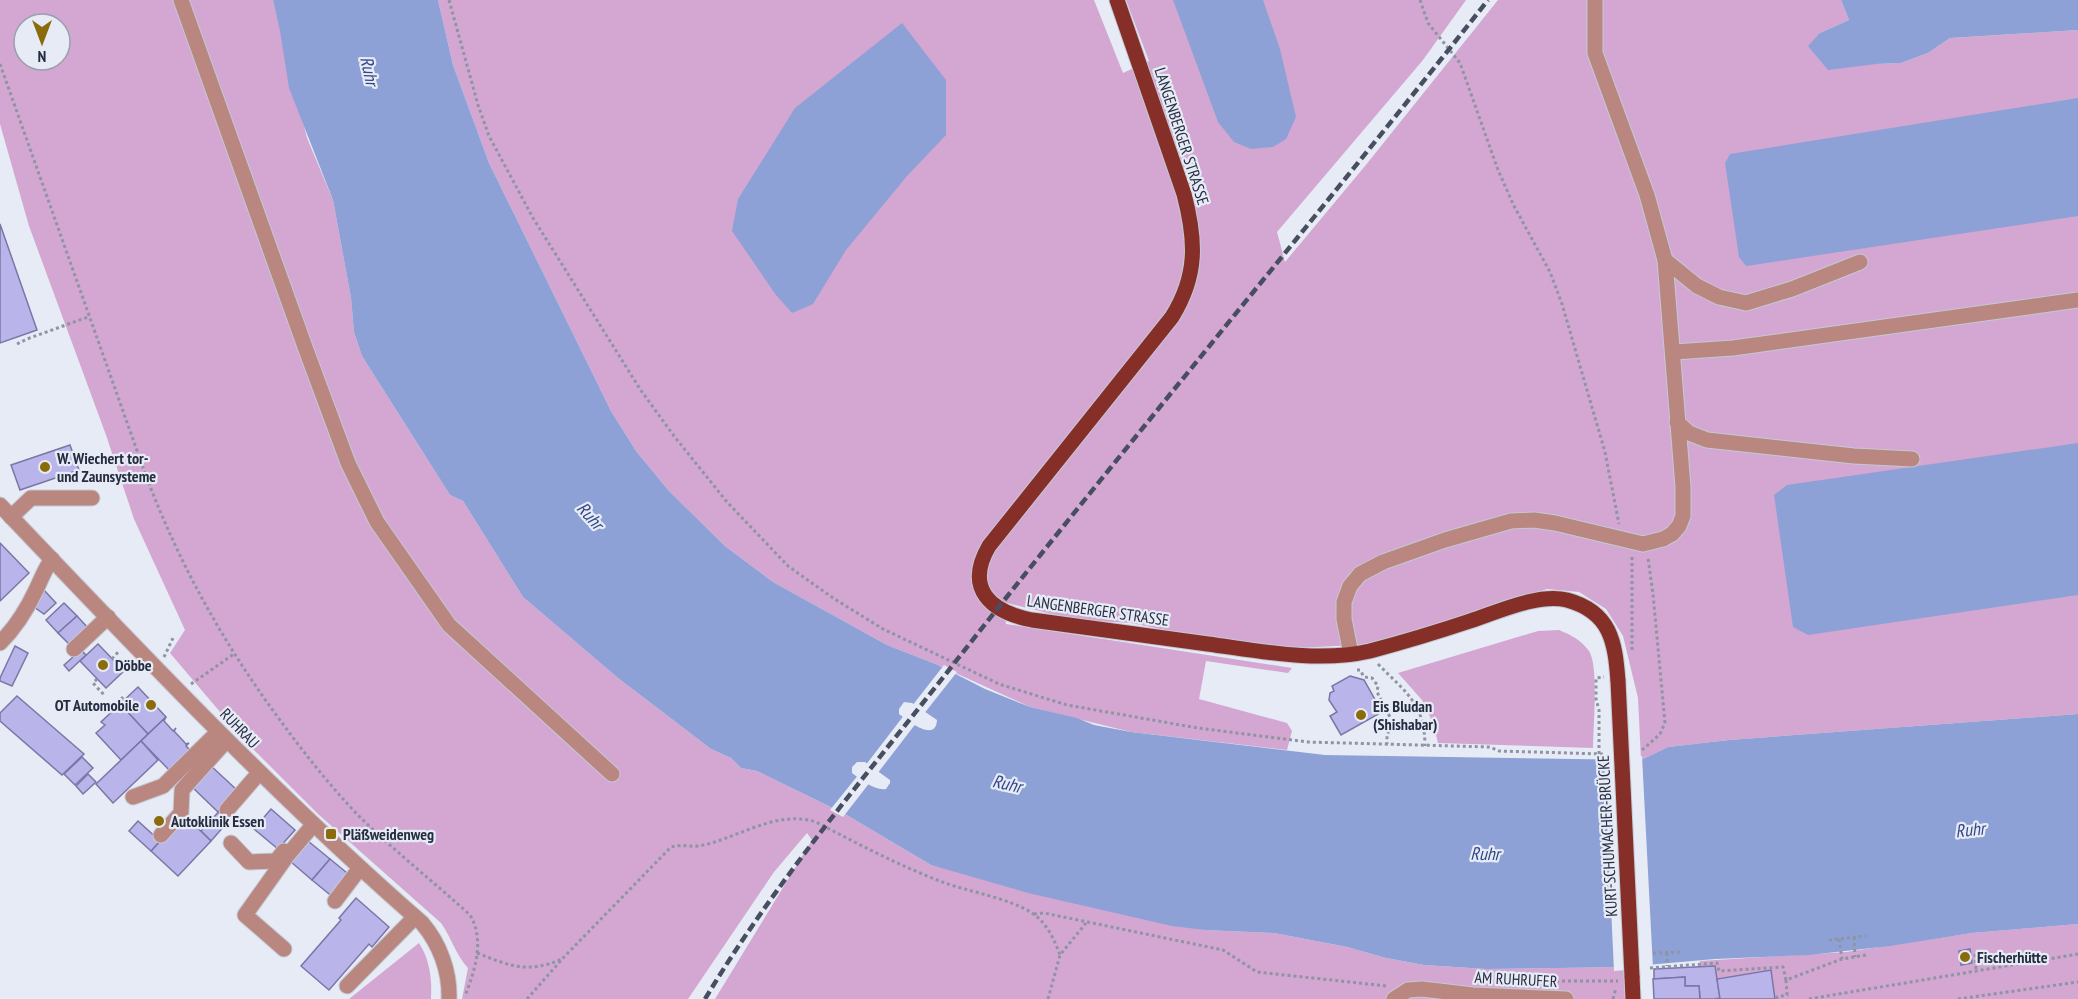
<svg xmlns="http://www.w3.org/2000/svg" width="2078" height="999" font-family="'PT Sans Narrow',sans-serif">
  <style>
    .green { fill: #d3a7d1; fill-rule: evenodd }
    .water { fill: #8da1d6; fill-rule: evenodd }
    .pier { fill: #e6ebf5 }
    .building { fill: #b9b5ea; stroke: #7a76a7; stroke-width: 1.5 }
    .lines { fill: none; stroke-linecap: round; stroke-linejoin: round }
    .minor-casing { stroke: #c3c9d5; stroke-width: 17 }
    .major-casing { stroke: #c3c9d5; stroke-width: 17 }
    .path { stroke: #8e94a3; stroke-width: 3; stroke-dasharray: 3 3; stroke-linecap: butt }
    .minor { stroke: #b9877f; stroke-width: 15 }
    .major { stroke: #862f28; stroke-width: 15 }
    .rail { stroke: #484e61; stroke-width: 4.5; stroke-dasharray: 9 4.5; stroke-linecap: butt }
    .major-bridge-casing { stroke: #c3c9d5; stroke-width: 17; stroke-linecap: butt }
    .major-bridge { stroke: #862f28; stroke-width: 15 }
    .poi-dot { fill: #8a6c0c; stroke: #e6ebf5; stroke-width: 2 }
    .labels { text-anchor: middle; stroke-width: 4.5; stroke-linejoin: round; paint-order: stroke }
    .street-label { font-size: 16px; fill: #262d41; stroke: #e6ebf5 }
    .poi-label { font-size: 16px; font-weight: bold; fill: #262d41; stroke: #e6ebf5; text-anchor: start }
    .water-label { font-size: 18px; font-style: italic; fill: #324788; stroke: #e6ebf5 }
  </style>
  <rect width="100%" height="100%" fill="#e6ebf5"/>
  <g class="green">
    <path d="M0,0H273L307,138L333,200L351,298L354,332L362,356L450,495L463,501L523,597L618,678L711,749L731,758L741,768L757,771L845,814L931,865L1205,930L1274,933L1347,947L1386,958L1424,965L1486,969L1624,967L1627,999H715L812,840L807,833L774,872L688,999H462L468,968C456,955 451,937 441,923L318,814L243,739L170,653L185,630L134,519L106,435L29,226L0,124ZM24,24H60V60H24Z"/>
    <polygon points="438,0 1094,0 1123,73 1149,61 1126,0 1466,0 1423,60 1277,232 1285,262 1365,166 1498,0 1841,0 1849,20 1820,33 1876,64 1901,63 1928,53 1950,38 2078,30 2078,714 1729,740 1668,747 1641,760 1638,698 1623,636 1606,609 1579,592 1547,589 1374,644 1297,648 1204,638 1131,623 1076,620 1003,602 1006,624 1292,668 1288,673 1206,661 1199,699 1287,723 1292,731 1287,750 1131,732 1030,707 938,665 887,645 773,582 725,546 669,491 636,451 611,411 489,163 453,65"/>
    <path d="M1559,630C1571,635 1581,640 1589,651C1599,666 1593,728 1593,748L1438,743L1433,723L1422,700L1398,673L1538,631Z"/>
    <polygon points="2078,924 2078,999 1701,999 1700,961 1846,952 1972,933"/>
    <path d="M419,943C430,960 432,979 431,999H349Z"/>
  </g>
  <g class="water">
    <path d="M273,0H438L453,65L489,163L611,411L636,451L669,491L725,546L773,582L887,645L938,665L985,689L1030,707L1077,718L1094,725L1131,732L1325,755L1641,760L1668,747L1729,740L2078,714V924L1972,933L1890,946L1809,955L1715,959L1624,967L1486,969L1424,965L1386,958L1347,947L1274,933L1205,930L1172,926L1028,893L931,865L845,814L757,771L741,768L731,758L711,749L618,678L523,597L463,501L450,495L362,356L354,332L351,298L333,200L289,88L280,31ZM904,702L912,703L937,720C936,743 908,721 899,714V709ZM857,762H865L890,780V783L886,789C875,791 861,780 852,773V767Z"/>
    <polygon points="1173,0 1263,0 1280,49 1296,117 1286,139 1273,147 1251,149 1234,142 1218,122"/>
    <polygon points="1841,0 2078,0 2078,30 1950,38 1928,53 1901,63 1876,64 1828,70 1808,46 1820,33 1849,20"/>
    <polygon points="902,23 946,80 946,135 907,176 846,250 813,304 792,313 776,295 732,231 738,199 795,108"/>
    <polygon points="2078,98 2078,216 1746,266 1739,257 1725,163 1730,154"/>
    <polygon points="2078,443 2078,595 1808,635 1793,627 1774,495 1787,485"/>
  </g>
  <g class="pier">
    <polygon points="944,665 957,672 923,715 912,706"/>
    <polygon points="905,714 917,722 877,774 865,766"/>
    <polygon points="1642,756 1653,968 1614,971 1604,758"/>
    <polygon points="859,774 871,781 843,817 830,810"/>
  </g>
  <g class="building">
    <polygon points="0,224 37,330 0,343"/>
    <polygon points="70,445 79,470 20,490 11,465"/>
    <polygon points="0,543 29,573 0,601"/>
    <polygon points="43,589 56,603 44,614 34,607"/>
    <polygon points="64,603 77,616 58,633 46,620"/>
    <polygon points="77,616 89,629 71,646 58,633"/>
    <polygon points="98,644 124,671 106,688 80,661"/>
    <polygon points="15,646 28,653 12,686 0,681 0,678"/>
    <polygon points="81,650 86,655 69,671 64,665"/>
    <polygon points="1350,676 1364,680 1382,712 1341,735 1330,716 1337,712 1329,700 1330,693 1334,691 1332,686"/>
    <polygon points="138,687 166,717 148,734 120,704"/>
    <polygon points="17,696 84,754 62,775 0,721 0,713"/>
    <polygon points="120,704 148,734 121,760 96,733 105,725 101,722"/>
    <polygon points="166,717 164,721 173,731 176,728 174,731 186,744 189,743 186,746 191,751 171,772 141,741"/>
    <polygon points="141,741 158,760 113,803 96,784"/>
    <polygon points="82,757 93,768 75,785 64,774"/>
    <polygon points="210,765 238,791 218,812 191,786"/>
    <polygon points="88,774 96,782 83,794 76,786"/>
    <polygon points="223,807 233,816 211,841 201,831"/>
    <polygon points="271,809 295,830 278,849 254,829"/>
    <polygon points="184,815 211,841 178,876 151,851"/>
    <polygon points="138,821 160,841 151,851 129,831"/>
    <polygon points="308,841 330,859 312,880 291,862"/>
    <polygon points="330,859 352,877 334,898 312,880"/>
    <polygon points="356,898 389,927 372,947 369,944 329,990 301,966 341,920 339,918"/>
    <polygon points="1970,949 1972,963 1961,965 1959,951"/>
    <polygon points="1715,966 1720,998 1714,999 1700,999 1699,986 1685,986 1685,977 1654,979 1654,969"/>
    <polygon points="1771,970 1775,999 1720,999 1717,979"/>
    <polygon points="1685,977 1685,986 1699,986 1700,999 1654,999 1653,979"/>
  </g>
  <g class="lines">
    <g class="minor-casing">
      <g id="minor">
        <polyline points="181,0 305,347 348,463 377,522 449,625 612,774"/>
        <polyline points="1665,260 1697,286 1719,297 1746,303 1792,289 1860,262"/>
        <polyline points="1674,352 1733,348 2078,300"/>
        <polyline points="1677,422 1689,433 1707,440 1854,456 1912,459"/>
        <path d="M0,505C137,649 273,793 422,923C440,944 450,972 449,999"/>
        <polyline points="11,517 31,498 92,498"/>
        <path d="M0,643C15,628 26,611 35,592C41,580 44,570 52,559"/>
        <polyline points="74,649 108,617"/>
        <polyline points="1351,654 1344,619 1344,602 1350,586 1360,574 1383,562 1445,540 1511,521 1534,520 1555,523 1643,544 1663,539 1672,534 1679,526 1683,516 1683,487 1665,260 1647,195 1595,53 1595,0"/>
        <polyline points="133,797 163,786 218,732"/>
        <polyline points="227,810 259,773"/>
        <polyline points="161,835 181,813 182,790 226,741"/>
        <polyline points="231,843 249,862 276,861 284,851"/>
        <polyline points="335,901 360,868"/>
        <polyline points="284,949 245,915 287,856 313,825"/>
        <polyline points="347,986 415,917"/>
        <polyline points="1394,999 1408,990 1422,989 1473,995 1566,999"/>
      </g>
    </g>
    <g class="major-casing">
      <g id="major">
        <path d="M1117,0L1184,194C1196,240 1198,275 1172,317L989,546C964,589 991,612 1032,620C1091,628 1149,636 1208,644C1260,651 1318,663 1370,651C1404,642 1437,632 1470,621C1498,612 1538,593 1567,600C1611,612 1615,642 1618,681"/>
        <polyline points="1632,976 1633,999"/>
      </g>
    </g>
    <g class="path">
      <polyline points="449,0 478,105 489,136 533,218 640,389 674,436 727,502 788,566 833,598 883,629 999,684 1067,705 1198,728 1308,742 1490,747 1499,751 1603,754"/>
      <polyline points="1420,0 1428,23 1460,63 1498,170 1514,206 1550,272 1562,304 1605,452 1619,524"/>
      <path d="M0,64L146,476C179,563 222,641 277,716C301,749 326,781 354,811C390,848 432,880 470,915C485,940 475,970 465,996"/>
      <polyline points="17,344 27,339 88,317"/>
      <polyline points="1632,557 1632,652"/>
      <polyline points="164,657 173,638"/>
      <polyline points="112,659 119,651"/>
      <path d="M1378,664C1405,692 1425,703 1425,746"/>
      <polyline points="1357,670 1360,670 1364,677 1372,678 1378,686 1377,692 1392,721 1387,736 1387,744"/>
      <polyline points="97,679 93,683 105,696"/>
      <polyline points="191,684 234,654"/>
      <polyline points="121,697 124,700"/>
      <polyline points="1642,750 1660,734 1665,723 1653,594 1648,558"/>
      <polyline points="1599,754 1599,710 1596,699 1596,678 1604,677"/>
      <polyline points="1034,914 1044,913 1223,950 1257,972 1387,986"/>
      <polyline points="1854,937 1855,957"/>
      <polyline points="1839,939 1842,959"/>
      <polyline points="1829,940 1866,936"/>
      <path d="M477,953C510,966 528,974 562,959"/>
      <polyline points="1653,953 1681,952"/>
      <polyline points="1667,953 1667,966"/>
      <polyline points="1975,954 1976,970"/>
      <polyline points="1650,968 1717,963 1719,971 1783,967 1786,980 1842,959 1866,955"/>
      <polyline points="1550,981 1618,981"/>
      <path d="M527,999L563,958L671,847C681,844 689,847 699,846C737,839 776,809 816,822C858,844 900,866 945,883C971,892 1011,899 1032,913C1047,923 1054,939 1060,955"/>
      <polyline points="1048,999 1060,955 1086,923"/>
      <polyline points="1613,999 1616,988"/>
      <polyline points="1777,999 1777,997 1787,995 1786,980"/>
      <polyline points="1809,999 2078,954"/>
      <polyline points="1958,999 2078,982"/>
    </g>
    <use href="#minor" class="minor"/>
    <use href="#major" class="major"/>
    <path class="rail" d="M705,999C777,879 870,771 956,661C1131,439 1313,222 1488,0"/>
    <g class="major-bridge-casing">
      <polyline id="major-bridge" points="1618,681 1632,976"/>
    </g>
    <use href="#major-bridge" class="major-bridge"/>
  </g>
  <g class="poi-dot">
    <circle cx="45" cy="467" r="6"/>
    <circle cx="103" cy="665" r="6"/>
    <circle cx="151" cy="705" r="6"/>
    <circle cx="1361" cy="715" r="6"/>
    <circle cx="159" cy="821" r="6"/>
    <rect x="325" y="828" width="12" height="12" rx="3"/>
    <circle cx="1965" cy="957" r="6"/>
  </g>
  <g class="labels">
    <g class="street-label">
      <text transform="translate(1182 136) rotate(72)" y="6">LANGENBERGER STRASSE</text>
      <text transform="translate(1098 610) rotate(8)" y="6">LANGENBERGER STRASSE</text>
      <text transform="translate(240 728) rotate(46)" y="6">RUHRAU</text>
      <text transform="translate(1607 836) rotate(-93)" y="6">KURT-SCHUMACHER-BRÜCKE</text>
      <text transform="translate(1516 979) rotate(3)" y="6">AM RUHRUFER</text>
    </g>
    <g class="poi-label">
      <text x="57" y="464">W. Wiechert tor-<tspan x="57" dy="18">und Zaunsysteme</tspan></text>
      <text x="115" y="671">Döbbe</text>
      <text x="139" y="711" text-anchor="end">OT Automobile</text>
      <text x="1373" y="712">Eis Bludan<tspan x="1373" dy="18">(Shishabar)</tspan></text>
      <text x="171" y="827">Autoklinik Essen</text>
      <text x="343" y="840">Pläßweidenweg</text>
      <text x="1977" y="963">Fischerhütte</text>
    </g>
    <g class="water-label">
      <text transform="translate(369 71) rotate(78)" y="6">Ruhr</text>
      <text transform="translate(590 516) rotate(48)" y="6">Ruhr</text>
      <text transform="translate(1007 784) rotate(12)" y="6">Ruhr</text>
      <text transform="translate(1970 830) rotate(-6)" y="6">Ruhr</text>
      <text transform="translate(1485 854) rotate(1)" y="6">Ruhr</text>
    </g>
  </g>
  <g transform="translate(42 42) rotate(180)"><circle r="28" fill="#e6ebf5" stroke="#999fad" stroke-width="1.5"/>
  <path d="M0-4.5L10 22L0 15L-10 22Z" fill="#8a6c0c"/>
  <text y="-9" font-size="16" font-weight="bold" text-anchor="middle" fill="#262d41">N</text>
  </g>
</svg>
